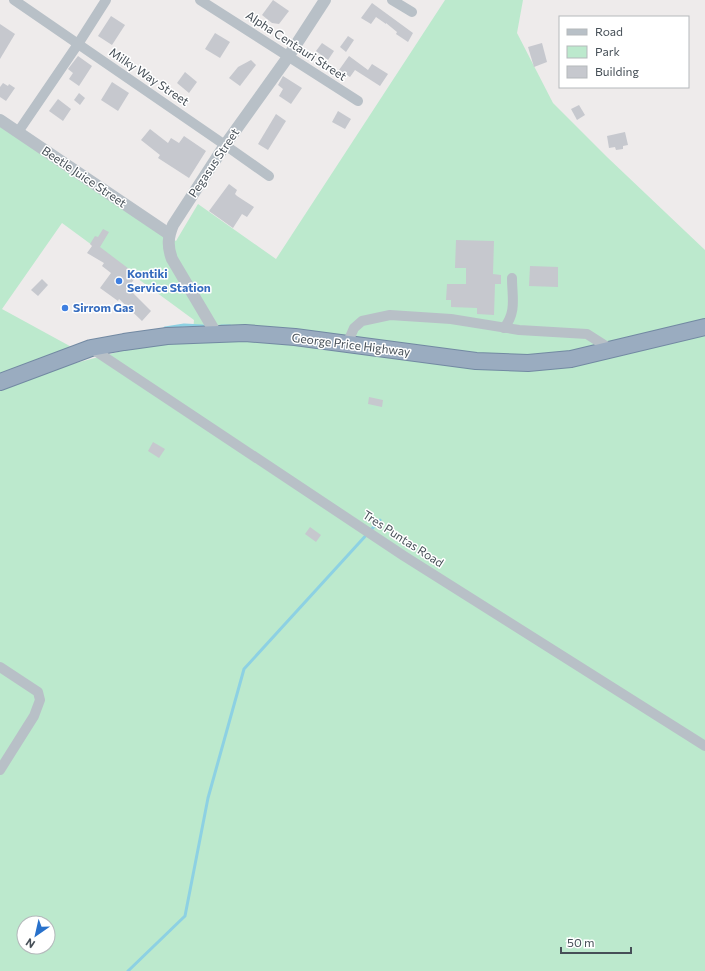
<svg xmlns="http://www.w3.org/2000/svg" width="705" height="971" font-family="Commissioner,sans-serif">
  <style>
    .green { fill: #bce9cd; fill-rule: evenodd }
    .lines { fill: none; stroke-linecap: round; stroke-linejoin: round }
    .stream { stroke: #8dd1e3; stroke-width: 3 }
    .building { fill: #c6c8ce }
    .trunk-casing { stroke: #7289a2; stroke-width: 18 }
    .minor { stroke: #b8c0c7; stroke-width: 10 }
    .tertiary { stroke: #b8c0c7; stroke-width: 12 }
    .trunk { stroke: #9aacc0; stroke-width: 16 }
    .shop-dot { fill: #3f7fe0; stroke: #fff; stroke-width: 1.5 }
    .labels { text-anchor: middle; stroke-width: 3; stroke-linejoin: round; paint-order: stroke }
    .street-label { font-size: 12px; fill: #464f57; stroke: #fff }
    .shop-label { font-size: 12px; font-weight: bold; fill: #366cbe; stroke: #fff; text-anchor: start }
  </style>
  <rect width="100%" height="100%" fill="#eeebeb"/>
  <path class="green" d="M445,0H523L517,33L553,103L607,157L705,250V971H0V390L37,376L72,364L133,348L193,330L194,320L62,223L2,309L77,350L0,378V124L176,241L198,204L276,259ZM24,923H48V947H24Z"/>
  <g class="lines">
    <g class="stream">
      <polyline points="221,326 230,326"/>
      <polyline points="165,328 184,325 203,326"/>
      <polyline points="128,971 185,916 208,798 244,669 380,520"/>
    </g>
  </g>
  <g class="building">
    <polygon points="273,0 289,11 279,24 272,23 262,15"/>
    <polygon points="372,3 413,33 408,42 396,34 397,32 386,23 386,24 376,17 371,24 361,18"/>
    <polygon points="111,16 125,25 112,45 98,36"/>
    <polygon points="0,24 15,34 0,59"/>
    <polygon points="215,33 230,42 220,58 205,49"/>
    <polygon points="348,36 354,40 346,52 340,47"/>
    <polygon points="322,43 334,51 328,60 316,51"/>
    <polygon points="542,43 547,62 534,67 528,47"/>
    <polygon points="78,56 92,66 79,86 69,79 73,73 68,69"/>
    <polygon points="349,56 368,70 372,64 388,74 380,86 355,70 350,77 339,70"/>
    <polygon points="251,60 256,65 240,86 229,78 238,67"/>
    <polygon points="185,72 197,82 189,93 177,83"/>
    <polygon points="283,76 302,88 291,104 279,96 283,89 278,85"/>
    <polygon points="112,82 129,93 118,111 101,100"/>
    <polygon points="3,83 8,86 9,84 15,88 6,101 0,97 0,87"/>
    <polygon points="79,93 85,98 80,105 74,100"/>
    <polygon points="58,99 71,109 63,121 49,111"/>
    <polygon points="579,105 585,115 577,120 571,109"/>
    <polygon points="338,111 351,119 345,129 332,122"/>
    <polygon points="276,114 286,121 268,150 258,144"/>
    <polygon points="150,129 168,143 171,138 179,143 184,136 206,151 189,178 158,158 160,155 141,140"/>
    <polygon points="625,132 628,145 623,146 623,149 616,150 615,147 609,148 607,136"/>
    <polygon points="229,184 237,190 235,194 237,196 254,207 247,217 242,214 233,228 209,211"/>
    <polygon points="103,229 109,232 100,247 137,275 128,288 151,311 142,321 119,299 118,301 100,288 111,273 102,266 104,263 87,253 92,246 90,244 95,236 98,237"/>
    <polygon points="456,240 494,241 493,274 501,275 501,284 495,284 494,315 477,314 477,308 451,307 451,300 446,300 447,284 466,284 466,268 455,268"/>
    <polygon points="530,266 558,267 558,287 529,286"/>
    <polygon points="42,279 48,285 38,296 31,290"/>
    <polygon points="369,397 383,400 382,407 368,404"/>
    <polygon points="153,442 165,449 159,458 148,451"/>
    <polygon points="310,527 321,535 316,542 305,534"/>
  </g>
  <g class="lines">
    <g class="trunk-casing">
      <polyline id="trunk" points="0,382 91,348 124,342 167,336 245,333 295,337 476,361 528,363 571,359 705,327"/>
    </g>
    <g class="minor">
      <polyline points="14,0 225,145 269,176"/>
      <polyline points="200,0 358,101"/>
      <polyline points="392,0 412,12"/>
      <polyline points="18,132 78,44 106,0"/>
      <path d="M504,328C517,312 512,297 512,278"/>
      <polyline points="347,344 354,328 362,321 390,315 451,319 519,330 587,334 612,350"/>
      <polyline points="91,348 404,556 705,746"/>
      <polyline points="0,667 38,692 40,700 34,716 0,770"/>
    </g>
    <g class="tertiary">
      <polyline points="0,120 169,234"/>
      <path d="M217,335L172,259C167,246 168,237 173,225L225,145L288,57L325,0"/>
    </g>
    <use href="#trunk" class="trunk"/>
  </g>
  <g class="shop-dot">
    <circle cx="119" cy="281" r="4"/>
    <circle cx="65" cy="308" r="4"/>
  </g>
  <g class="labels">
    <g class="street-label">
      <text transform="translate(296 46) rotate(33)" y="4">Alpha Centauri Street</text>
      <text transform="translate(149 77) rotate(34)" y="4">Milky Way Street</text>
      <text transform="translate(214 163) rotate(-56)" y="4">Pegasus Street</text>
      <text transform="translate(84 177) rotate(34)" y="4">Beetle Juice Street</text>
      <text transform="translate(351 345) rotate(7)" y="4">George Price Highway</text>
      <text transform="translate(403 539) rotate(33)" y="4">Tres Puntas Road</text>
    </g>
    <g class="shop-label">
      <text x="127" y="278">Kontiki<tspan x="127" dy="14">Service Station</tspan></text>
      <text x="73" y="312">Sirrom Gas</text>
    </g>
  </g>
  <rect x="559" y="16" width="130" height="72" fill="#ffffff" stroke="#b5b9bc"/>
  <rect x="567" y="29" width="20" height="6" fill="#b8c0c7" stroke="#b5b9bc"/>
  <text x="595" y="36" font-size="12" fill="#464f57">Road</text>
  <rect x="567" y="46" width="20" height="12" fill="#bce9cd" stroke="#b5b9bc"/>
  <text x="595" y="56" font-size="12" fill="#464f57">Park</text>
  <rect x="567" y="66" width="20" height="12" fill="#c6c8ce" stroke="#b5b9bc"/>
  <text x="595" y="76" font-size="12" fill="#464f57">Building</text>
  <g transform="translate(36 935) rotate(214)"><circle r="19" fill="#ffffff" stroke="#b5b9bc"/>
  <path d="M0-3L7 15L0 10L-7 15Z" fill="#2871cb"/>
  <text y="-6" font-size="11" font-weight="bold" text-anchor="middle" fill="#464f57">N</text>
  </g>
  <path d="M561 947v6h70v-6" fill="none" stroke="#464f57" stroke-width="2"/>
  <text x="567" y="947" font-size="12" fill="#464f57" stroke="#ffffff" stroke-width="3" paint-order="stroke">50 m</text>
</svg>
